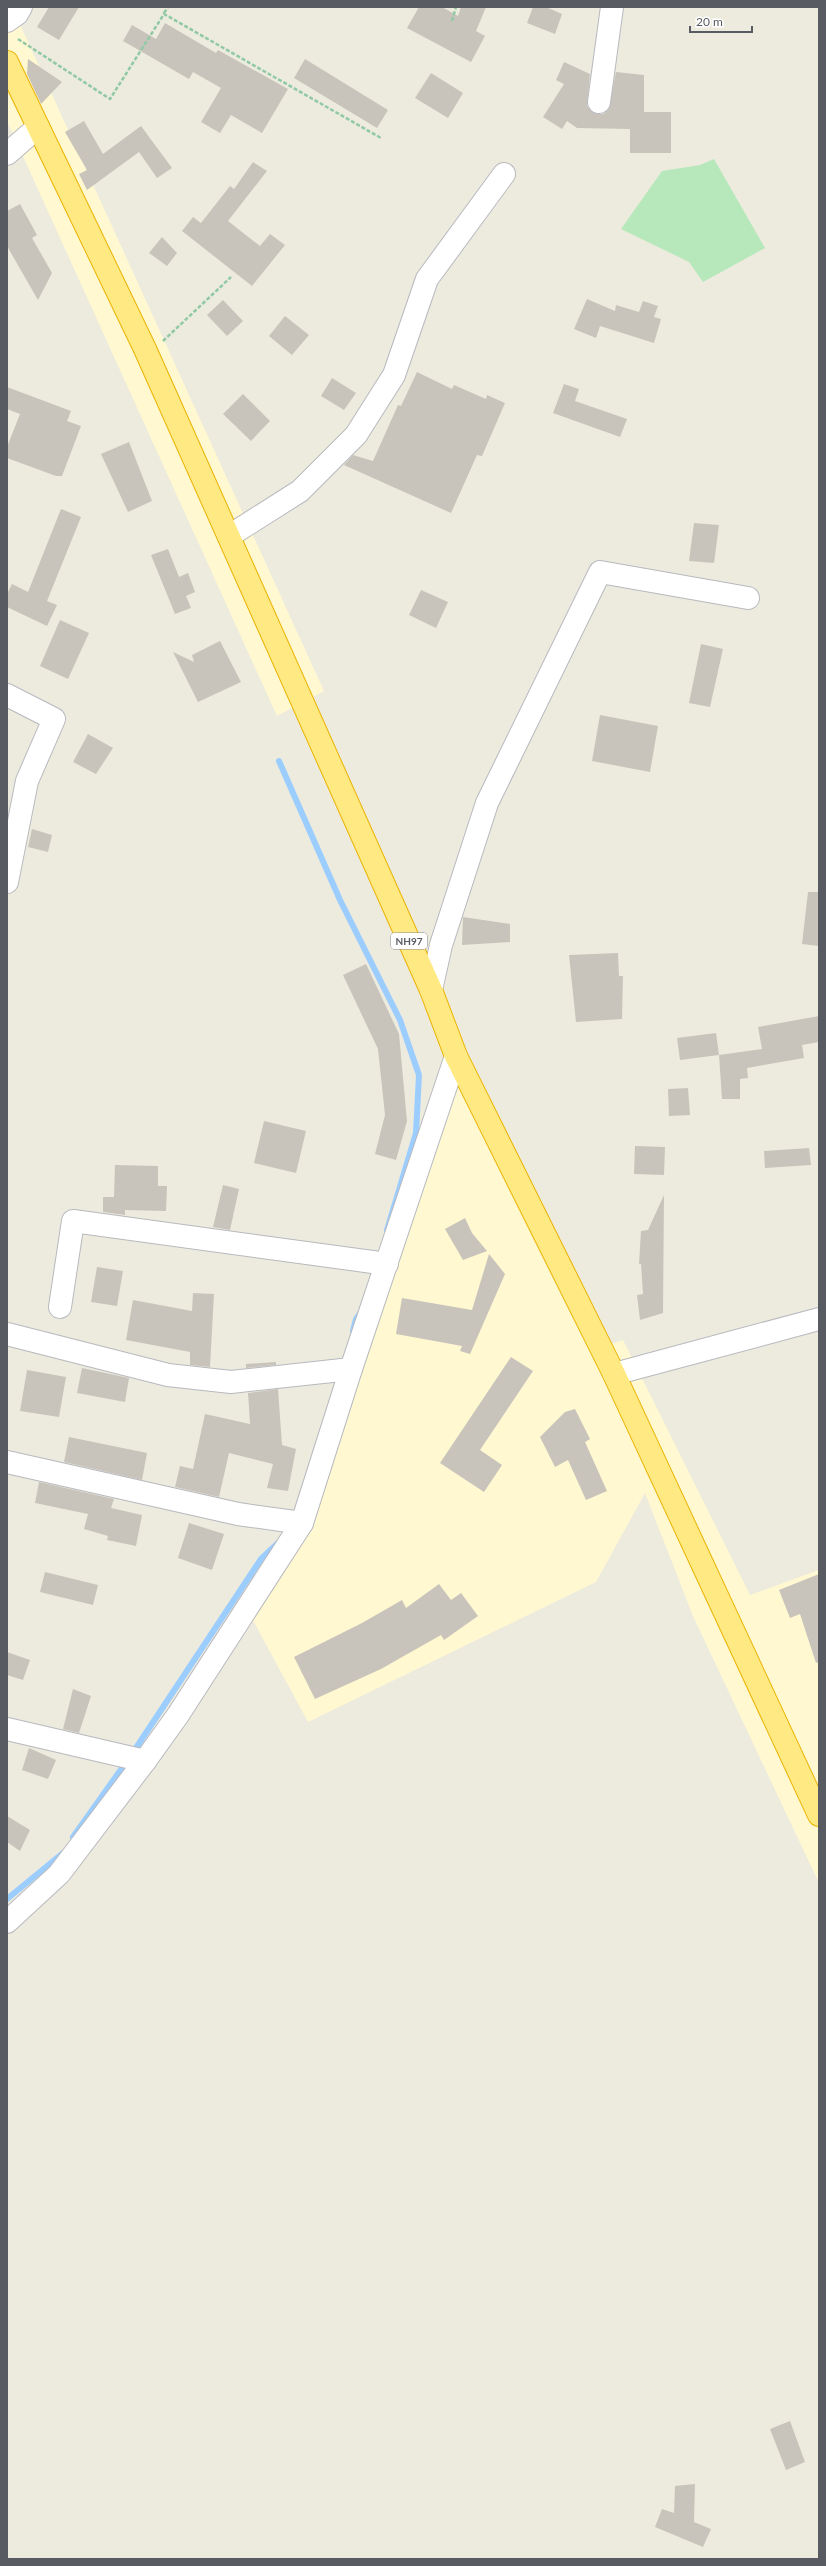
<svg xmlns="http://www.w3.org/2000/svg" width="826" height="2566" font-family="Lato,sans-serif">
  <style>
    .commercial { fill: #fff8d1 }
    .green { fill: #b7e8bb }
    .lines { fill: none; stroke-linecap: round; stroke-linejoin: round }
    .stream { stroke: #9ccdff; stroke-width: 6 }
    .building { fill: #c8c4bb }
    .minor-casing { stroke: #b7b9bf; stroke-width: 24 }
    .highway-casing { stroke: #ebb300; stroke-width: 24 }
    .path { stroke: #90c9a4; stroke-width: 2.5; stroke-dasharray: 4 2; stroke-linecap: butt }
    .minor { stroke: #fff; stroke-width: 22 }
    .highway { stroke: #ffe983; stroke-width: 22 }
    .labels { text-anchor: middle; stroke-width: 3.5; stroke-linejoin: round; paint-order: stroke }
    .shield { fill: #fff; stroke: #8a8c90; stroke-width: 1 }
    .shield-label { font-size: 10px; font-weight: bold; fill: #585b61 }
  </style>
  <rect width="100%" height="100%" fill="#edebde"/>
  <g class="commercial">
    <polygon points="7,7 12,7 324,691 277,716 7,121"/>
    <polygon points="465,1050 608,1345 623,1340 750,1595 819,1570 819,1883 693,1616 645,1493 596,1582 308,1722 247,1609 280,1565"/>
  </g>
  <polygon class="green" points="714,159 765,248 703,282 689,262 621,229 662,171 700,165"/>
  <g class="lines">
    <g class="stream">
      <polyline points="279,761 340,900 400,1020 419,1075 416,1133 387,1230"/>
      <polyline points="353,1331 356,1319 361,1312"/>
      <polyline points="132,1754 261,1559 278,1543"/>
      <polyline points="73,1837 127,1761"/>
      <polyline points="7,1899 63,1853"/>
    </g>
  </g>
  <g class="building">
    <polygon points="49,7 79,7 59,40 37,27"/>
    <polygon points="419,7 442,7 458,16 461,7 486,7 476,31 485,36 471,62 407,28"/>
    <polygon points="533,7 546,7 562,14 555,34 527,23"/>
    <polygon points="165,23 216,53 218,50 288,89 262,133 231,115 220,133 201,122 221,88 193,72 189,79 123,41 132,25 156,39"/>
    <polygon points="28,59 62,82 41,104 27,74"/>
    <polygon points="305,59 388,110 377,128 294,78"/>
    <polygon points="564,62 590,74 587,106 597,114 603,114 609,109 616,72 644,75 644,112 671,112 671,153 630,153 630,129 577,128 567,121 562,129 543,117 564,84 556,80"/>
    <polygon points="431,73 463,93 448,118 415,98"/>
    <polygon points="84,121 103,154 141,126 172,168 157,178 139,152 87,190 79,174 87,170 65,132"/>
    <polygon points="253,162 267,171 228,221 260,246 270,234 285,245 252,286 182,231 193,217 201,223 230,186 234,189"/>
    <polygon points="20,204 37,235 32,238 52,273 38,300 7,246 7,211"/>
    <polygon points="162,237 177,253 167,266 149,253"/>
    <polygon points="587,299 615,311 616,305 639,312 643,301 658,306 654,317 661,319 654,343 600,326 596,338 574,329"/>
    <polygon points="223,300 243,321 227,336 207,315"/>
    <polygon points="285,316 309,335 292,355 269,336"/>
    <polygon points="417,372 452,389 454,385 486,399 487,395 505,403 482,456 477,455 451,513 344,465 353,455 373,461 398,405 401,406"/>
    <polygon points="332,378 356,393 344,410 321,396"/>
    <polygon points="564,384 579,389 575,401 627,419 620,437 553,413"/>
    <polygon points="7,387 71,411 67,421 81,426 62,476 56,476 7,458 7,447 20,414 7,409"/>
    <polygon points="243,394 270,421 251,441 223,414"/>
    <polygon points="129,442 152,501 128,512 101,454"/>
    <polygon points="61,509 81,517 47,601 57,605 47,626 7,607 7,594 12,584 28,592"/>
    <polygon points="694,523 719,525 714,563 689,561"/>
    <polygon points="168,549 179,577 188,573 195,592 186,596 191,608 175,614 151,555"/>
    <polygon points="421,590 448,602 436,628 409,615"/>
    <polygon points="60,620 89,633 68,679 40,666"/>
    <polygon points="220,641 241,682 198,702 173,652 194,662 192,655"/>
    <polygon points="701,644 723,649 710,707 689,703"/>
    <polygon points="600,715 658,726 650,772 592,761"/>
    <polygon points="88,734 113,748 96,774 73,762"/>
    <polygon points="32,829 52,835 48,852 28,847"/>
    <polygon points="808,892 819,892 819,946 802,944"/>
    <polygon points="463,917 510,924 510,942 462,945"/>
    <polygon points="618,953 619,976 623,976 622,1019 576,1022 569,955"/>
    <polygon points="366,964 399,1034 407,1121 396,1160 375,1154 385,1115 378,1049 343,975"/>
    <polygon points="819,1016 819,1042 802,1045 804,1058 747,1068 748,1078 740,1079 740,1099 722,1099 719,1055 762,1049 758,1027"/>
    <polygon points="716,1033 719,1055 680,1060 677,1038"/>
    <polygon points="688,1088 690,1115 669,1116 668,1089"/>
    <polygon points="264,1121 306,1131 296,1173 254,1163"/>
    <polygon points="635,1146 665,1147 664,1175 634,1174"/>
    <polygon points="809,1148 811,1165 765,1168 764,1151"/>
    <polygon points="115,1165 158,1166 158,1186 167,1186 166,1211 125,1210 125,1215 103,1212 103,1197 114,1197"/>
    <polygon points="223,1185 239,1189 230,1230 213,1227"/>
    <polygon points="664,1195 663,1313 640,1320 637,1295 643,1294 641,1264 639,1264 641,1231 648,1230"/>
    <polygon points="465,1218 472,1233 487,1251 463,1260 445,1229"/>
    <polygon points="489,1254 505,1274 470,1354 460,1351 462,1346 396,1334 402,1298 472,1310"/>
    <polygon points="97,1267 123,1271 117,1306 91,1302"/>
    <polygon points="193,1293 214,1294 210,1367 190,1365 190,1352 126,1340 133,1300 192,1311"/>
    <polygon points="511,1357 533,1371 480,1450 502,1465 484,1492 440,1463"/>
    <polygon points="276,1362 276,1365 246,1368 246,1364"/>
    <polygon points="82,1368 129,1378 125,1402 77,1393"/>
    <polygon points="27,1370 66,1377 59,1417 20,1411"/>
    <polygon points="278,1389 282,1445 296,1449 288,1491 267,1488 273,1464 229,1453 219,1497 175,1487 180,1466 193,1469 205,1414 250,1424 248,1393"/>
    <polygon points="575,1409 590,1439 585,1442 607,1491 586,1500 568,1460 555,1467 540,1437 565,1412"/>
    <polygon points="69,1437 147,1453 142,1480 64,1462"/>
    <polygon points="39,1482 114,1499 111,1508 142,1515 136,1546 107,1540 108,1536 84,1529 88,1514 35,1503"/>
    <polygon points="189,1523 224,1534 212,1570 178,1558"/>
    <polygon points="45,1572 98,1585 93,1605 40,1592"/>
    <polygon points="819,1574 819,1662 816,1663 800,1614 790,1618 779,1590"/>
    <polygon points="439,1584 451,1600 461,1593 478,1616 444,1640 441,1635 381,1669 315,1699 294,1657 362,1623 402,1600 406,1608"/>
    <polygon points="7,1652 30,1660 23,1680 7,1675"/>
    <polygon points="73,1689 91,1696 79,1733 63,1729"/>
    <polygon points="29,1748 56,1760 48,1779 22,1770"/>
    <polygon points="7,1816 30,1830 20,1851 7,1842"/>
    <polygon points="790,2421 805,2462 786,2470 770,2429"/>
    <polygon points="695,2484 694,2522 711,2529 703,2547 655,2527 662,2509 674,2513 675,2486"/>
  </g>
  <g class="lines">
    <g class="minor-casing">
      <g id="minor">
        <polyline points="7,21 17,14 21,7"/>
        <polyline points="599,102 612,7"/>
        <polyline points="7,154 38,127"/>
        <polyline points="229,536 300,491 356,435 394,375 427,279 504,174"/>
        <polyline points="7,695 54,719 27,781 7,882"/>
        <polyline points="431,990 441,945 487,803 600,572 748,598"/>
        <polyline points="60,1307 73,1221 387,1264"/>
        <polyline points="7,1334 168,1375 231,1382 351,1369"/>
        <polyline points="614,1374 819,1319"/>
        <polyline points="7,1462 238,1514 302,1523"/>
        <polyline points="7,1729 145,1761"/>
        <polyline points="7,1922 59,1874 145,1761 178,1715 302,1523 351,1369 456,1056"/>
      </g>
    </g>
    <g class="highway-casing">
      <polyline id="highway" points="7,62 145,349 431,990 456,1056 614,1374 819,1815"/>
    </g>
    <g class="path">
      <polyline points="164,13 168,7"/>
      <polyline points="452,21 456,7"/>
      <polyline points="18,39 110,99 164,14 381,138"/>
      <polyline points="163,341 231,277"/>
    </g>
    <use href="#minor" class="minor"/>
    <use href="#highway" class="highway"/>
  </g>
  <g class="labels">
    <rect class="shield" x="391" y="933" width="36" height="16" rx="3"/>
    <g class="shield-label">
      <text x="409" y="945">NH97</text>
    </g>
  </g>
  <rect width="826" height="2566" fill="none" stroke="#585b61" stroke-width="16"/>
  <path d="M690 26v6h62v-6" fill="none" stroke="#585b61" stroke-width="2"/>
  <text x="696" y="26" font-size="12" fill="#585b61" stroke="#ffffff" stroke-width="3" paint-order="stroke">20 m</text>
</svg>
